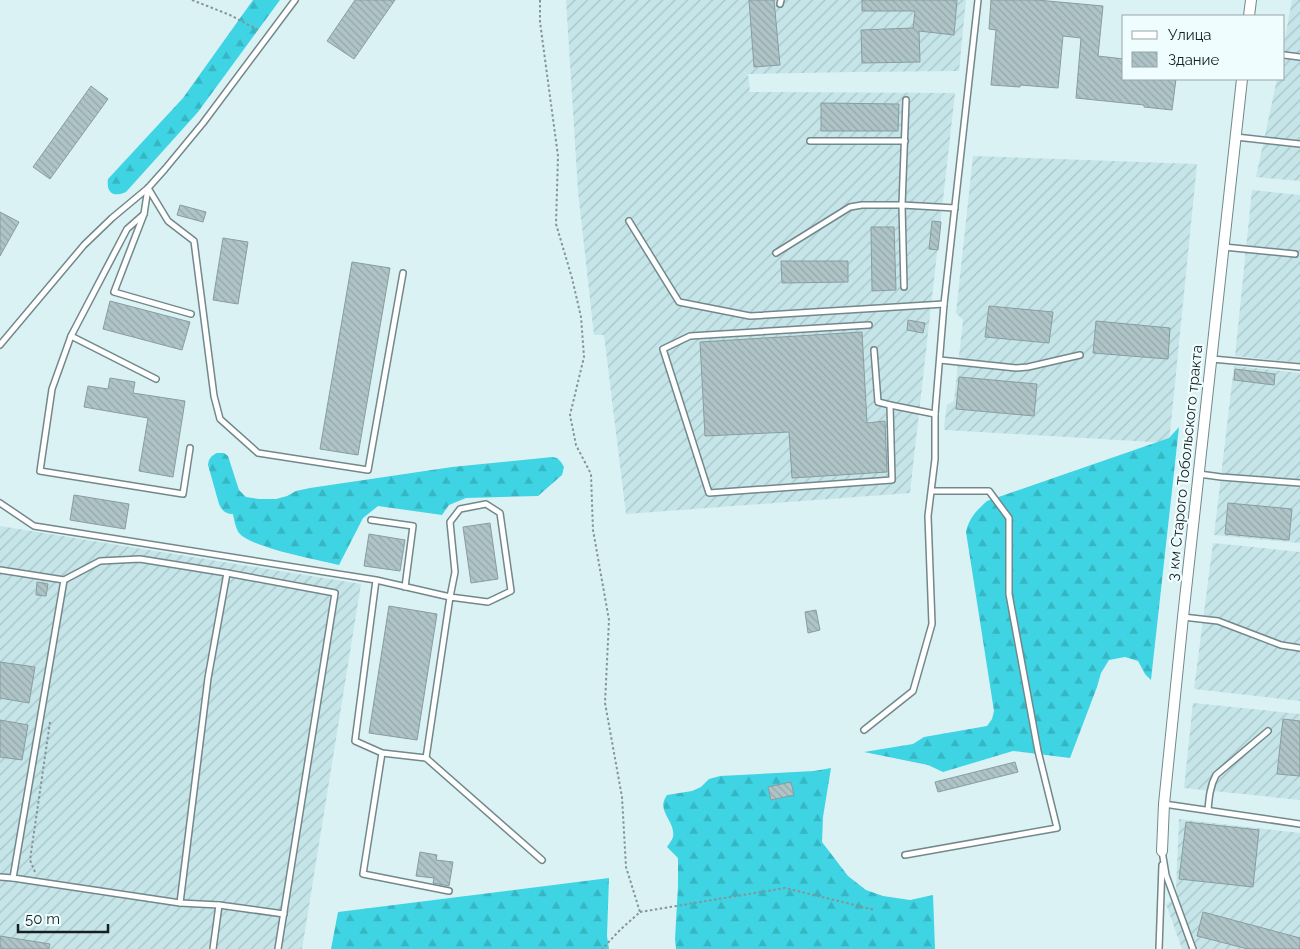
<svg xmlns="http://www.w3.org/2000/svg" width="1300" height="949" font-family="Raleway,sans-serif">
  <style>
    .industrial { fill: url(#industrial-furrows) }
    .forest { fill: url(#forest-firs) }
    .building { fill: url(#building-back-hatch); stroke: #889da0 }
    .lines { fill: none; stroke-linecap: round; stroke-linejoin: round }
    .lane-casing { stroke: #73888a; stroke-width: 8 }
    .street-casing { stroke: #73888a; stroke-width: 12 }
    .path { stroke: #849597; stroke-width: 2; stroke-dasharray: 2.5 2.5; stroke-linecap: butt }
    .lane { stroke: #fff; stroke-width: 5 }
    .street { stroke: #fff; stroke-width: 10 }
    .labels { text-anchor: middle; stroke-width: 4.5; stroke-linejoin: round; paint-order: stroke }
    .street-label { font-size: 15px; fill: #172021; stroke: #effdff }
  </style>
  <defs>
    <pattern id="industrial-furrows" width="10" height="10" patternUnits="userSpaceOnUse" patternTransform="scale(1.25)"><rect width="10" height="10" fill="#c5e5e9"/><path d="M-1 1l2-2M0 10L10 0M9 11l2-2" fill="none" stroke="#a8c4c8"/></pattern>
    <pattern id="forest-firs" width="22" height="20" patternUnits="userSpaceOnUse" patternTransform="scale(1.25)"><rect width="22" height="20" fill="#3ed4e4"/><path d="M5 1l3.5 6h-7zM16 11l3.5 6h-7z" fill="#36b6c3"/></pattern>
    <pattern id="building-back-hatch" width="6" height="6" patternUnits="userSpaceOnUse" patternTransform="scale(1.25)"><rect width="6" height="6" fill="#aec4c7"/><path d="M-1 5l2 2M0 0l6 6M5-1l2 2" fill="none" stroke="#95a8ab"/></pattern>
  </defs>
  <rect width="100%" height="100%" fill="#dbf2f5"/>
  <g class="industrial">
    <polygon points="566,0 966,0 959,71 855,72 748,74 750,92 955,93 910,493 626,514 604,335 594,335 578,191"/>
    <polygon points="1292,0 1300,0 1300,181 1256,177 1277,79 1284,79 1284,43"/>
    <polygon points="973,156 1197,164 1169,443 945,430 944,427 947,405 954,401 963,320 956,313"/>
    <polygon points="1252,190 1300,195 1300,363 1235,356"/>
    <polygon points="1234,366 1300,373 1300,543 1214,535"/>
    <polygon points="0,526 361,584 302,949 0,949"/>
    <polygon points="1213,543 1300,552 1300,701 1194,689"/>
    <polygon points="1193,703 1300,714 1300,800 1184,788"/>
    <polygon points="1179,819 1300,833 1300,949 1182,949 1166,904 1178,897 1176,890"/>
  </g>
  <g class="forest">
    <path d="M253,0H280L198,112L126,192C113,198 106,192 108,179L183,98Z"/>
    <path d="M1179,427L1151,680L1145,674L1138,661L1125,657L1109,660L1101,673L1097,687L1070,758L1013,751L943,772L928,765L864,752L913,744L924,737L987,726L992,719L994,711L966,532C969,518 977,510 987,501L1169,438Z"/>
    <path d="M217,453H224L228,456L239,490L246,497L259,499H276L287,496L296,491L310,488L452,467L552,457L557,458L561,462L564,467L562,475L538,496L466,498L449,505L442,515L378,506L363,518L339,565C318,560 252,548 239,533C236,529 234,520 233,514C226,514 222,511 219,504L208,465C209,458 211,456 217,453Z"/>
    <path d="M831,768L823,817L822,842L848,876L866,890L883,896L910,900L933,895L935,949H676L675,939L678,886V858L667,847C669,844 672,840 673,837C676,821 655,811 667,795L692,791L701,787L709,779L720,776L814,771Z"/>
    <polygon points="609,878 607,936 609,949 331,949 338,912"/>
  </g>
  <g class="building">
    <polygon points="355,0 395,0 354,59 327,41"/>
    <polygon points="749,0 774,0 780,65 754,67"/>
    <polygon points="862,0 957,0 954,35 919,31 920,62 862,63 861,30 913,28 915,11 862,11"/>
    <polygon points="991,0 1037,0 1103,6 1098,56 1124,59 1124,79 1176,79 1172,110 1144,107 1144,105 1076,98 1081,38 1063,36 1058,88 1020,85 1020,87 991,85 996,30 989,29"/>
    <polygon points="91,86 108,99 50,179 33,167"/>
    <polygon points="821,103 899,104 898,131 821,131"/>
    <polygon points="180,205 206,212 203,222 177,215"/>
    <polygon points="0,212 19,222 0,256"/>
    <polygon points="932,221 941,222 938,250 929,249"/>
    <polygon points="871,227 894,227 896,290 872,291"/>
    <polygon points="223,238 248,242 238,304 213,300"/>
    <polygon points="781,261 848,261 848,282 782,283"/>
    <polygon points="352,262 390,268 358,455 320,449"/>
    <polygon points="110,301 190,322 182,350 103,329"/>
    <polygon points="989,306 1053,312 1049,343 985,337"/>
    <polygon points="908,320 925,323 923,333 907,330"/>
    <polygon points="1096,321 1170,328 1168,359 1093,353"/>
    <polygon points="862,332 867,423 885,421 887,472 792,478 789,432 705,436 700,342"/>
    <polygon points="1235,369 1275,374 1274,385 1234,380"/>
    <polygon points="959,377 1037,384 1034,416 956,409"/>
    <polygon points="110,378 135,382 133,393 185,401 173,477 139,471 148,418 84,407 88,386 108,389"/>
    <polygon points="74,495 129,504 125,529 70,520"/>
    <polygon points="1228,503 1292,509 1289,540 1225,534"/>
    <polygon points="490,523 498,579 471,583 463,527"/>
    <polygon points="369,534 405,540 400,571 364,566"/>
    <polygon points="37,582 48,584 46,596 36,595"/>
    <polygon points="389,606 437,614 417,740 369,733"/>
    <polygon points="816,610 820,630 808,633 805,612"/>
    <polygon points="0,662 35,667 29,703 0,698"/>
    <polygon points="1283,719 1300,721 1300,776 1277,774"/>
    <polygon points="0,720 28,725 22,760 0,757"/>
    <polygon points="1015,762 1018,772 938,792 935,782"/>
    <polygon points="791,782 794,795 771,800 768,787"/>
    <polygon points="1186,822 1259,830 1253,887 1179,879"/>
    <polygon points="420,852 437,855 436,860 453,862 449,886 433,883 434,878 416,876"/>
    <polygon points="1203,912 1300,938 1300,949 1248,949 1197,936"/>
    <polygon points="0,936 50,944 49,949 0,949"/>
  </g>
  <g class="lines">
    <g class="lane-casing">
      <g id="lane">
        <polyline points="780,4 781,0"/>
        <polyline points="1284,55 1300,57"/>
        <polyline points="906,100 902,205 955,208"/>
        <polyline points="1236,137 1300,144"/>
        <polyline points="810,141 905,141"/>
        <polyline points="144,214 127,229 71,336 156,379"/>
        <polyline points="629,221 679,302 750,316 944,304"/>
        <polyline points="1224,247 1295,254"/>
        <polyline points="776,253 850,207 862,205 902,205 904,287"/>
        <polyline points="191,314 114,292 144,214 148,188 168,221 194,241 214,396 220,419 258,453 368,470 403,273"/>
        <polyline points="869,325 690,336 663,349 709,493 892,480 890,405"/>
        <polyline points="71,336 52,389 40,471 183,494 190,448"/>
        <polyline points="0,345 84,245 112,218 148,188 165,169 203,123 295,0"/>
        <polyline points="874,350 878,402 890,405 935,414 944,304 978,0"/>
        <polyline points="1212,359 1300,367"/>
        <polyline points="940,360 1016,368 1028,367 1080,355"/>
        <polyline points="1199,474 1221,477 1300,483"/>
        <polyline points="0,503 34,526 376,580 355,741 382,753 426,758 450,597 455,572 450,522 460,509 486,504 500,513 511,591 488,602 450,597 376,580"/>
        <polyline points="371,520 413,526 405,587"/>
        <polyline points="0,570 64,580 13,878 180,903 219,905 284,914"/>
        <polyline points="64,580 100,561 140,559 227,573 335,593 278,949"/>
        <polyline points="1183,617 1218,621 1281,645 1300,648"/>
        <polyline points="864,730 913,691 932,624 928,516 935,459 935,414"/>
        <polyline points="382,753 363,874 449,891"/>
        <polyline points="426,758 542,860"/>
        <polyline points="1164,804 1300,824"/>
        <path d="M1208,810C1209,798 1210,786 1216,775L1268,731"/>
        <polyline points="1162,851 1166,875 1193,949"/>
        <polyline points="905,855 1057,828 1038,751 1009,594 1009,518 989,491 932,491"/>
        <polyline points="0,877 13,878"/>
        <polyline points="180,903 208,678 227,573"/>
        <polyline points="213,949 219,905"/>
        <polyline points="1159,949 1162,865"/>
      </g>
    </g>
    <g class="street-casing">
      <g id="street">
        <polyline points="1249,16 1251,0"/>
        <polyline points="1162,851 1164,804 1183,617 1242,79"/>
      </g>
    </g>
    <g class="path">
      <polyline points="192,0 230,15 260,31"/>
      <polyline points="540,0 540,22 558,156 556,224 572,278 581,317 584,357 570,415 576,445 591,474 593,530 609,620 605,703 622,797 626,867 640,912 620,930 602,949"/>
      <polyline points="35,872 30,860 50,722"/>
      <polyline points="640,912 785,888 875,910"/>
    </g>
    <use href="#lane" class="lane"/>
    <use href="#street" class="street"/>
  </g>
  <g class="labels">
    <g class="street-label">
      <text transform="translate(1185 463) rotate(-84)" y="5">3 км Старого Тобольского тракта</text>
    </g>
  </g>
  <rect x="1122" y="15" width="162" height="65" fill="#effdff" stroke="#99a5a6"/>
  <rect x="1132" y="31" width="25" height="8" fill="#ffffff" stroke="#99a5a6"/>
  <text x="1168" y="40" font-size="15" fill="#172021">Улица</text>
  <rect x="1132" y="52" width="25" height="15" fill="url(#building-back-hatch)" stroke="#99a5a6"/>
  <text x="1168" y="65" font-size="15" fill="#172021">Здание</text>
  <path d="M18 924v8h90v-8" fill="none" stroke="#172021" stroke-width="2.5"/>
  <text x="25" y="924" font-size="15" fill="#172021" stroke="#effdff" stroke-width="4" paint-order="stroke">50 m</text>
</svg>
